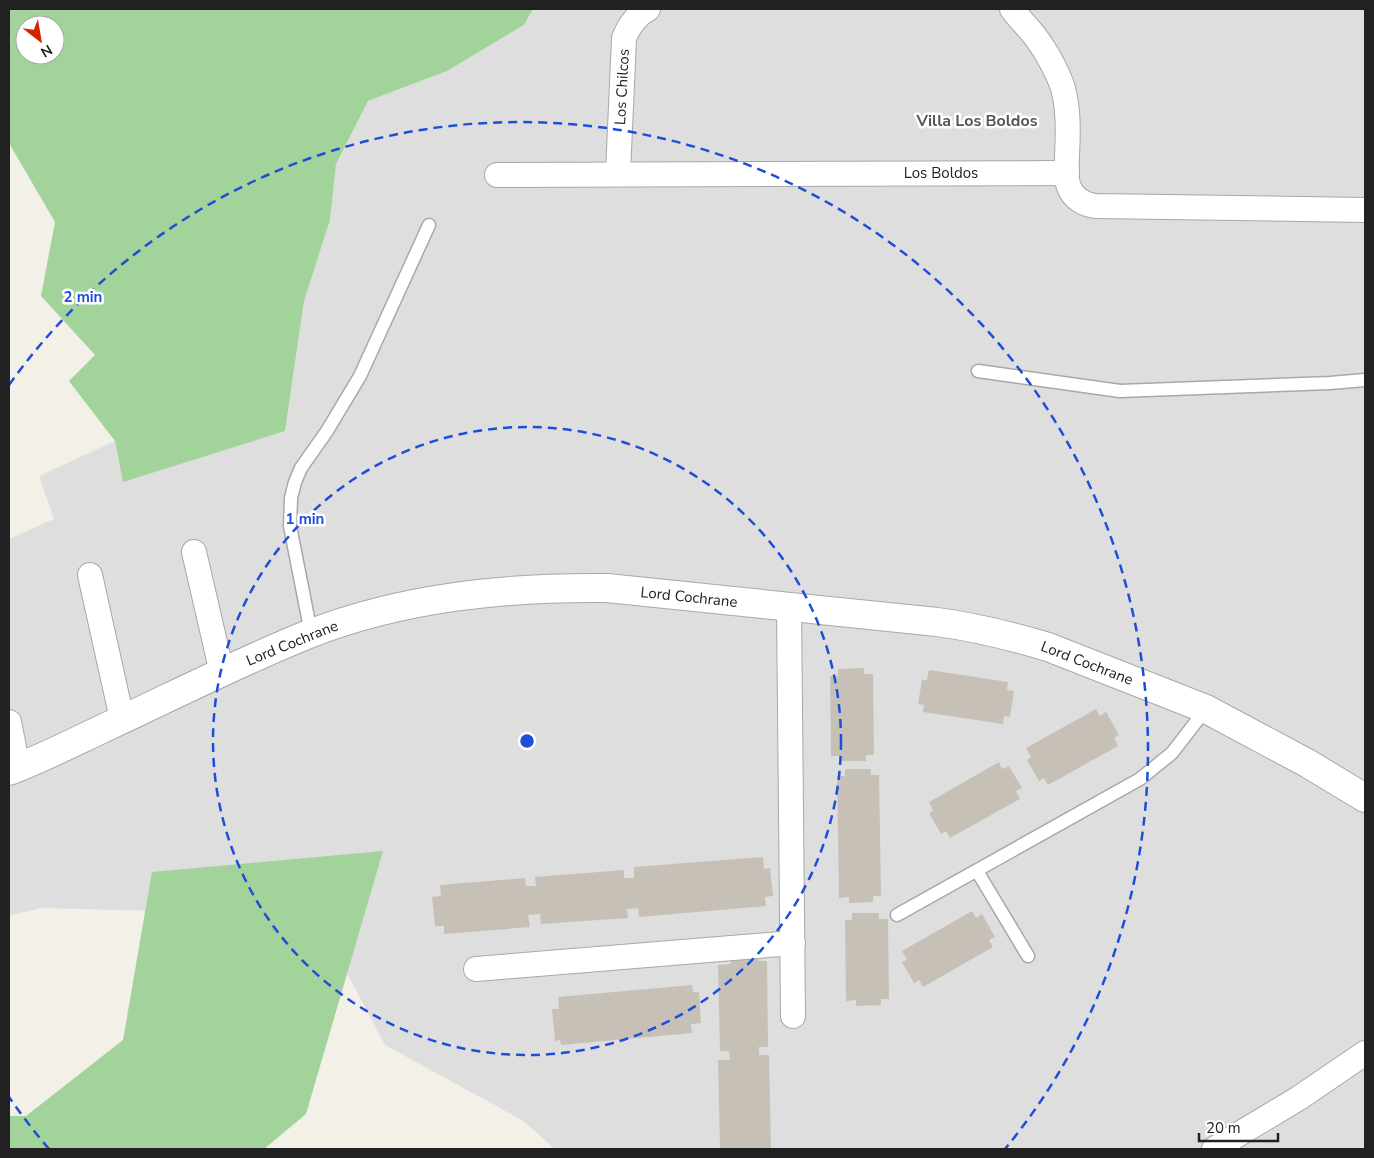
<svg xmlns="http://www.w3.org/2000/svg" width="1374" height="1158" font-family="'Nunito Sans',sans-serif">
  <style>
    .residential { fill: #dfdede }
    .forest { fill: #a1d39a; fill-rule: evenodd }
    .building { fill: #c7c0b6 }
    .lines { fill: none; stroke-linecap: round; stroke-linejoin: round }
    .service-casing { stroke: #a8a8a8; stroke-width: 15 }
    .minor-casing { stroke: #a8a8a8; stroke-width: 26 }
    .tertiary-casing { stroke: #a8a8a8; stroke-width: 30 }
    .service { stroke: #fff; stroke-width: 12 }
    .minor { stroke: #fff; stroke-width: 24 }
    .tertiary { stroke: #fff; stroke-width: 28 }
    .ring { fill: none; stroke: #1d4ed8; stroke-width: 2.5; stroke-dasharray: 9 6 }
    .labels { text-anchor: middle; stroke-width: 5; stroke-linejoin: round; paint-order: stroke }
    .street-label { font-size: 15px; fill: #212121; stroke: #fff }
    .neighbourhood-label { font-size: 16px; font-weight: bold; fill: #545454; stroke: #fff }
    .centre { fill: #1d4ed8; stroke: #fff; stroke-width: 2.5 }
    .ring-label { font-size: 15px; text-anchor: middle; font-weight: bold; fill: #1d4ed8; stroke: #fff; stroke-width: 5; stroke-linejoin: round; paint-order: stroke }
  </style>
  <rect width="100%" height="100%" fill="#f2f0e7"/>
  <polygon class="residential" points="533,9 1365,9 1365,1149 555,1149 522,1120 385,1045 316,915 41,908 9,916 9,539 54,519 39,476 115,441 123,481 285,431 304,301 330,220 336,164 368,101 447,71 524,25"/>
  <g class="forest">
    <path d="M9,9H533L524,25L447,71L368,101L336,164L330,220L304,301L285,431L123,482L115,441L69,381L95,355L41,296L55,222L9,143ZM25,25H55V55H25Z"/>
    <polygon points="383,851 306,1114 264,1149 9,1149 9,1116 26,1116 123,1040 152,872"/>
  </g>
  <g class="building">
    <polygon points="864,668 864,674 873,674 874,755 866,755 866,761 842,761 842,756 831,756 830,676 838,676 838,669"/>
    <polygon points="929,670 1008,682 1007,690 1014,691 1010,717 1004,716 1003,724 923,712 924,705 918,704 922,680 927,680"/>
    <polygon points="1096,709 1100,716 1106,712 1119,735 1114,738 1118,746 1048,785 1044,778 1039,781 1027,760 1031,757 1026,748"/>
    <polygon points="999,762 1002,769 1009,766 1022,788 1016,791 1020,799 950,838 946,831 941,834 929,813 933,811 929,802"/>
    <polygon points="845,769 871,769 871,775 879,775 881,896 873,896 873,902 849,903 849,897 839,898 837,776 845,776"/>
    <polygon points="763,857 764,869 770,868 773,896 765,897 766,906 639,917 638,908 627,909 628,918 541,924 540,914 528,915 530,927 444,934 444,926 435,926 432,897 441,896 440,885 525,878 526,886 536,886 535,877 624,870 624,878 634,878 634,867"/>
    <polygon points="972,911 976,918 982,914 995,937 989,940 993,947 923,987 919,980 914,983 902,962 907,960 902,951"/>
    <polygon points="852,913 879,913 879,919 888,919 889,999 881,999 881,1005 856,1006 856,1000 846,1001 845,920 852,920"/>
    <polygon points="758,955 758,961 767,961 768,1047 759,1047 759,1055 769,1055 771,1149 720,1149 718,1060 730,1060 729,1051 720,1051 718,965 731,964 730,956"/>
    <polygon points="692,985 693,992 699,992 701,1023 691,1024 692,1033 561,1045 560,1040 555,1041 552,1009 559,1009 558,997"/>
  </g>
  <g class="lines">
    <g class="service-casing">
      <g id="service">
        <polyline points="978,371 1120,391 1330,383 1365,380"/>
        <polyline points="311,633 290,526 291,498 295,482 301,468 327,431 360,376 429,225"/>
        <polyline points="977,871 1028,956"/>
        <polyline points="897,915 1140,779 1172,753 1206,709"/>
      </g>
    </g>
    <g class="minor-casing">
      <g id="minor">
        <path d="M1012,9C1017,16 1023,22 1029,29C1043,45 1056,68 1063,88C1069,111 1068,134 1067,157C1067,166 1065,178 1069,187C1073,198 1083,204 1095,206L1365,210"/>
        <path d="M618,174L624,38C629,26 636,15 648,9"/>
        <polyline points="497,175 1067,173"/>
        <polyline points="194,552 222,673"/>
        <polyline points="90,575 122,719"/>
        <polyline points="789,607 793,1016"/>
        <polyline points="9,722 18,767"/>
        <polyline points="476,969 793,943"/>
        <polyline points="1214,1149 1299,1098 1365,1053"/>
      </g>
    </g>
    <g class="tertiary-casing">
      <path id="tertiary" d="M9,771C41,759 72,743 102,729C171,697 239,662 309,634C404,597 506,587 607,588L937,622C975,627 1011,636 1048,647L1206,709L1307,763L1365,798"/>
    </g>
    <use href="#service" class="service"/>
    <use href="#minor" class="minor"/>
    <use href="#tertiary" class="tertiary"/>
  </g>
  <g class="ring">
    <circle cx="527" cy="741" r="314"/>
    <path d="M49 1149A628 628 0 0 1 9 1097M9 385A628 628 0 1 1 1005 1149"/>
  </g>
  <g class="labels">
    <g class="street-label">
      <text transform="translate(622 87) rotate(-87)" y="5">Los Chilcos</text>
      <text x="941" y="178">Los Boldos</text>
      <text transform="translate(689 597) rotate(6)" y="5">Lord Cochrane</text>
      <text transform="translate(292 643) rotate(-22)" y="5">Lord Cochrane</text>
      <text transform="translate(1087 663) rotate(21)" y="5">Lord Cochrane</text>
    </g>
    <g class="neighbourhood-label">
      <text x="977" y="126">Villa Los Boldos</text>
    </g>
  </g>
  <circle cx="527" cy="741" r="8" class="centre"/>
  <g class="ring-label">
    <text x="83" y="302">2 min</text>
    <text x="305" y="524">1 min</text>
  </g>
  <rect width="1374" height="1158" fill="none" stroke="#212121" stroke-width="20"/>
  <g transform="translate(40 40) rotate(149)"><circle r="24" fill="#ffffff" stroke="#a6a6a6"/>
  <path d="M0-4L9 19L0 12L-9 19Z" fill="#d22500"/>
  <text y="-8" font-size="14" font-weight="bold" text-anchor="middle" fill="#212121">N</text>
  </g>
  <path d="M1199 1133v8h79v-8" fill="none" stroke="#212121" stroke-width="2.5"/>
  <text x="1206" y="1133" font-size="15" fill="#212121" stroke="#ffffff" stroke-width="4" paint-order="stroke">20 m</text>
</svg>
